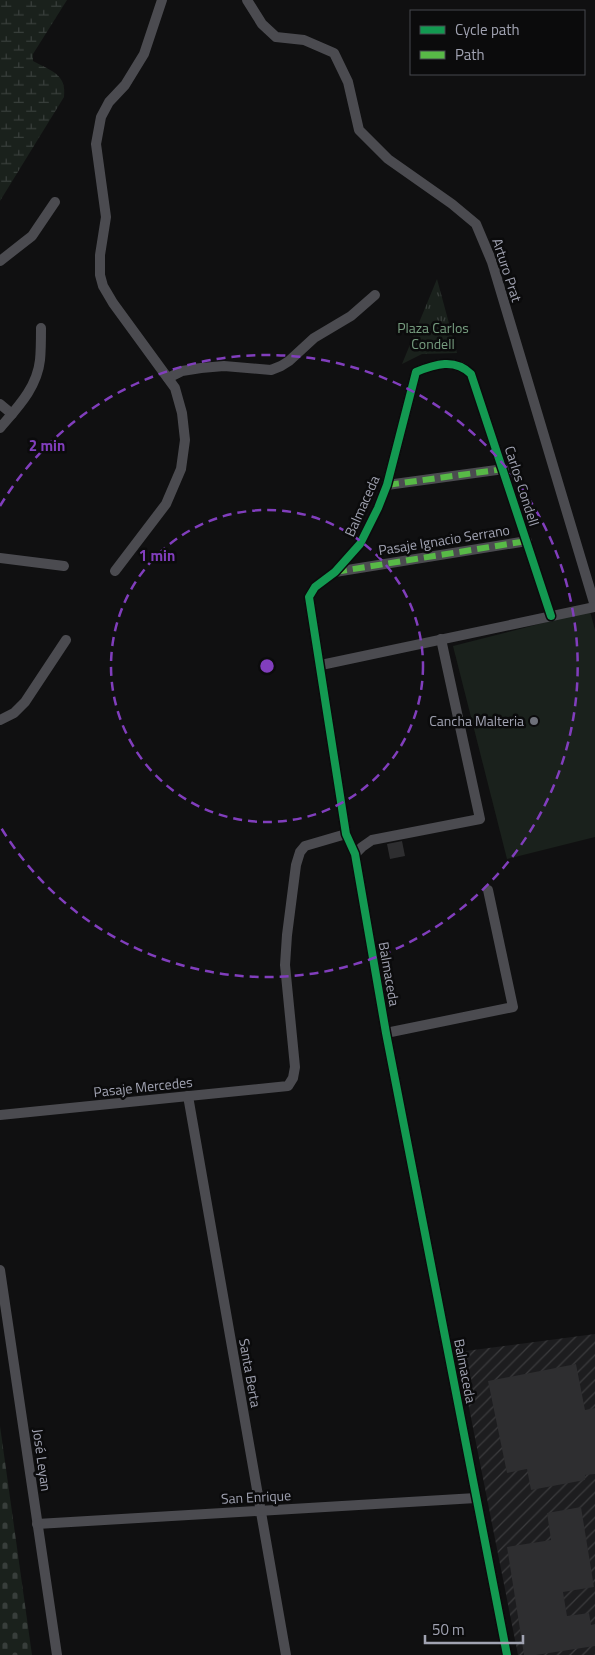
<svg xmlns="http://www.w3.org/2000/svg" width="595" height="1655" font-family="'Titillium Web',sans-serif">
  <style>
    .industrial { fill: url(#industrial-furrows) }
    .green { fill: #1a211c }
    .wetland { fill: url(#wetland-marsh) }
    .cemetery { fill: url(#cemetery-stones) }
    .park { fill: url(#park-tufts) }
    .building { fill: #2e2e30 }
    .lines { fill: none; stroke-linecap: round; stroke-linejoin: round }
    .minor { stroke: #4b4b50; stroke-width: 10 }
    .quiet { stroke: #58b947; stroke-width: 6; stroke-dasharray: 12 6; stroke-linecap: butt }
    .cycleway-casing { stroke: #0b0b0c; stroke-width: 11 }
    .cycleway { stroke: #139951; stroke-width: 8 }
    .ring { fill: none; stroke: #813ebd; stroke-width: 2.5; stroke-dasharray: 9 6 }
    .poi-dot { fill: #6e707a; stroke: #0b0b0c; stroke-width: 2 }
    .labels { text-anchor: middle; stroke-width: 5; stroke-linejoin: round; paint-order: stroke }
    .street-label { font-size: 14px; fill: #a1a3b2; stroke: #0b0b0c }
    .park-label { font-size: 14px; fill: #779e80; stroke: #0b0b0c }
    .poi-label { font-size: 14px; fill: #a1a3b2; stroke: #0b0b0c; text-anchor: end }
    .centre { fill: #813ebd; stroke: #0b0b0c; stroke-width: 2.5 }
    .ring-label { font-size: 15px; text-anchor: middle; font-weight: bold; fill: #813ebd; stroke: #0b0b0c; stroke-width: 5; stroke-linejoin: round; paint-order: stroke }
  </style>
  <defs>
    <pattern id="industrial-furrows" width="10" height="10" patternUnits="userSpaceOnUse" patternTransform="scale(1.25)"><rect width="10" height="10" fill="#1d1d1f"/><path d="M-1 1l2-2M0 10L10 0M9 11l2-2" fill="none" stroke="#3b3b3d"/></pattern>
    <pattern id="wetland-marsh" width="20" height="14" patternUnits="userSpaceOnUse" patternTransform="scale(1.25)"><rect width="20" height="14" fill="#1a211c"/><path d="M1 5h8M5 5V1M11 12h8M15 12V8" fill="none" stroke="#383e3b"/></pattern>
    <pattern id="cemetery-stones" width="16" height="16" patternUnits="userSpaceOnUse" patternTransform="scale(1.25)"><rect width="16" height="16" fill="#1a211c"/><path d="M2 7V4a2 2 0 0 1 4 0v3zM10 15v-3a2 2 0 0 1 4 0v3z" fill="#383e3b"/></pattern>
    <pattern id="park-tufts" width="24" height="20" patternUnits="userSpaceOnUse" patternTransform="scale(1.25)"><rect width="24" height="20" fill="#1a211c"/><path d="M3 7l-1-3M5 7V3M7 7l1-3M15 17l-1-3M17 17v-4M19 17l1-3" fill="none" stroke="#383e3b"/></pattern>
  </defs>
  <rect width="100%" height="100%" fill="#101011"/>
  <polygon class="industrial" points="595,1334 595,1655 518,1655 458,1352"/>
  <polygon class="green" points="590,611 595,630 595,837 507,859 453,646"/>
  <path class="wetland" d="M0,0H67L33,54V61C51,71 67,74 64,97L0,201Z"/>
  <polygon class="cemetery" points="0,1426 32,1655 0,1655"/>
  <polygon class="park" points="437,279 457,353 422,354 402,364"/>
  <g class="building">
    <polygon points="402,841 405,856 390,859 387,844"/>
    <polygon points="576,1364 585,1410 595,1408 595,1474 585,1475 585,1480 531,1490 527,1469 507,1473 488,1381"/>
    <polygon points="581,1507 594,1587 563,1592 567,1616 589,1613 591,1625 595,1624 595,1646 536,1655 524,1655 507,1547 551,1540 547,1513"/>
  </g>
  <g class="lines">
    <g class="minor">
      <polyline points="247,0 262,24 276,37 304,40 334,53 348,82 359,130 388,159 452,204 476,224 492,262 595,606"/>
      <polyline points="0,261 32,236 55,202"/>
      <polyline points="168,378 182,371 201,368 224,366 271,370 281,366 289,361 314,338 351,316 375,295"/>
      <polyline points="0,404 12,414"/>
      <path d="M0,428C17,408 37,388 40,360C41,350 41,339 41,328"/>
      <polyline points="387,485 504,469"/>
      <polyline points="0,558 64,566"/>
      <polyline points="115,571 166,504 181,469 185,440 182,413 175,388 113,303 103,286 100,275 100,255 106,217 96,144 101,117 109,102 125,85 144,54 162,0"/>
      <polyline points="335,572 527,541"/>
      <polyline points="321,665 595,607"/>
      <polyline points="0,720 14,713 25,702 66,640"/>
      <polyline points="355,854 362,847 372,840 480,819 441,639"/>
      <polyline points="386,1033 513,1007 488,890"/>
      <polyline points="188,1096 286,1655"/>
      <polyline points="0,1115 288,1086 293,1078 295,1067 285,965 287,935 296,865 300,852 305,846 346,834"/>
      <polyline points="0,1270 57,1655"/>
      <polyline points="37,1524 476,1498"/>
      <path d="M507,1655L386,1033L355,854L346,834L309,597L315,587L335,572L360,544L378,508L387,485L416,372C435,364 455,358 471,374L551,616"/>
    </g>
    <g class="quiet">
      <polyline points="387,485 504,469"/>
      <polyline points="335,572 527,541"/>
    </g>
    <g class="cycleway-casing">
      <path id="cycleway" d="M507,1655L386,1033L355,854L346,834L309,597L315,587L335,572L360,544L378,508L387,485L416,372C435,364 455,358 471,374L551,616"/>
    </g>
    <use href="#cycleway" class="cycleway"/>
  </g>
  <g class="ring">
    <circle cx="267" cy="666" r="156"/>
    <path d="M0 506A311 311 0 1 1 0 826"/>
  </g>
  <circle class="poi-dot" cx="534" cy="721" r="5"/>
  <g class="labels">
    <g class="street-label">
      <text transform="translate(507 270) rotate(72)" y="5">Arturo Prat</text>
      <text transform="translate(522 486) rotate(72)" y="5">Carlos Condell</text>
      <text transform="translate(362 506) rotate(-66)" y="5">Balmaceda</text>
      <text transform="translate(444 540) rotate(-9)" y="5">Pasaje Ignacio Serrano</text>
      <text transform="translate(389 974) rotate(80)" y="5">Balmaceda</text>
      <text transform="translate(143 1087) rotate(-6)" y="5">Pasaje Mercedes</text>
      <text transform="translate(465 1371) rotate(79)" y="5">Balmaceda</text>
      <text transform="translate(250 1373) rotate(80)" y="5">Santa Berta</text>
      <text transform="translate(42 1460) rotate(82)" y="5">José Leyan</text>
      <text transform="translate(256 1497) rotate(-3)" y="5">San Enrique</text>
    </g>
    <g class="park-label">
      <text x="433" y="333">Plaza Carlos<tspan x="433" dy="16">Condell</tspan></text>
    </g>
    <g class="poi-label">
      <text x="524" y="726">Cancha Malteria</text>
    </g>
  </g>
  <circle cx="267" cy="666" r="8" class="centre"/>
  <g class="ring-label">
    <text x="47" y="451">2 min</text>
    <text x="157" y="561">1 min</text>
  </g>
  <rect x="410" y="10" width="175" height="65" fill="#0b0b0c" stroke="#47484e"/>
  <rect x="420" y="26" width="25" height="8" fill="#139951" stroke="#47484e"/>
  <text x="455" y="35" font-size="15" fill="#a1a3b2">Cycle path</text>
  <rect x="420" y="51" width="25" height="8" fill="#58b947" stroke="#47484e"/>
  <text x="455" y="60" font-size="15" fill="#a1a3b2">Path</text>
  <path d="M425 1635v8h98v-8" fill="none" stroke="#a1a3b2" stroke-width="2.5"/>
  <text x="432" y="1635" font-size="15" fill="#a1a3b2" stroke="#0b0b0c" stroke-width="4" paint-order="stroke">50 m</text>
</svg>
